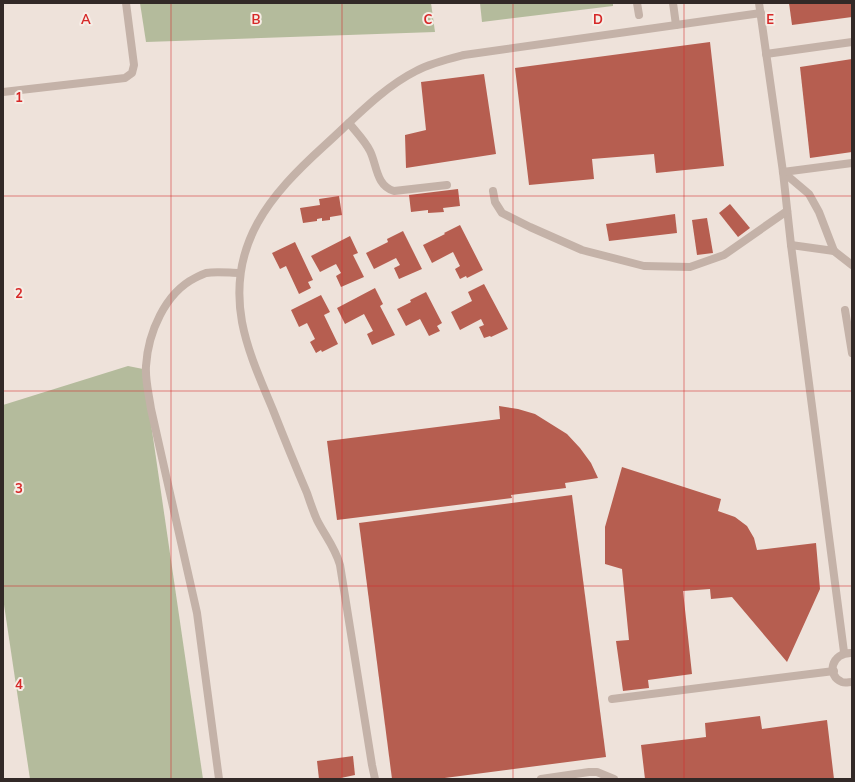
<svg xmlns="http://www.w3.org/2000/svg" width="855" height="782" font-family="Mulish,sans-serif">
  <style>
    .green { fill: #b4bb9c }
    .building { fill: #b65e50 }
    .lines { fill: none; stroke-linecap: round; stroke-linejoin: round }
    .service { stroke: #c4b2a8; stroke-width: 8 }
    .grid { fill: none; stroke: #d62828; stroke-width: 1; stroke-opacity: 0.55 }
    .grid-label { font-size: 13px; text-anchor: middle; font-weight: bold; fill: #d62828; stroke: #f6ede6; stroke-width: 4; stroke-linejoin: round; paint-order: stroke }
  </style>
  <rect width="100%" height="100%" fill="#eee2da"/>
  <g class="green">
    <polygon points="140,3 431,3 435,32 146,42"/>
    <polygon points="480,3 613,3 613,6 482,22"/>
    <polygon points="128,366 143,369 203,779 30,779 3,598 3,405"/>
  </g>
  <g class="building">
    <polygon points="789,3 852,3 852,17 792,25"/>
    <polygon points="710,42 724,166 656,173 654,154 592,159 594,179 529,185 515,68"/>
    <polygon points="852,59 852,152 810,158 800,67"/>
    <polygon points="484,74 496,154 406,168 405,135 426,130 421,82"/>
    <polygon points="458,189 460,206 443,208 444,212 428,213 428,210 411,212 409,195"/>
    <polygon points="339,196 342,215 330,217 330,220 322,221 322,218 317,219 317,221 303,223 300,208 320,205 319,199"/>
    <polygon points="730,204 750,228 738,237 719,213"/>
    <polygon points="675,214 677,233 609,241 606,224"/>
    <polygon points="707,218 713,253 697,255 692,220"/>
    <polygon points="460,225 483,270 467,278 466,276 460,279 455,269 460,266 453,252 432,263 423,245 445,234 444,233"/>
    <polygon points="403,231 422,269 399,279 394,268 400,265 396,258 374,269 366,253 388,242 387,239"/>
    <polygon points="350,236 358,253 353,255 364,277 341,287 336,276 341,273 336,264 320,272 311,256"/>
    <polygon points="295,242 313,280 308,282 311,288 299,294 286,266 280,269 272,253"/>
    <polygon points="484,284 508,329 491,337 490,336 484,338 479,327 484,325 481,319 460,330 451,312 472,301 468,292"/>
    <polygon points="375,288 383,304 380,306 395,335 372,345 367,334 373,331 364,314 345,324 337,308"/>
    <polygon points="426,292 442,323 437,326 440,331 429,336 420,319 406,326 397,309 411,302 410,300"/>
    <polygon points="321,295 330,312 324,315 338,344 322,352 321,350 316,353 310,342 315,339 307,323 299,327 291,310"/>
    <polygon points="499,406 518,409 535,414 567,434 580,448 591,463 598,478 565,483 566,488 511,495 512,498 337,520 327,441 500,419"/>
    <polygon points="622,467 721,499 718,511 735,517 747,526 754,538 757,550 816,543 820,589 787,662 732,597 711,599 710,589 683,591 692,674 648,680 649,688 623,691 616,641 629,640 622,569 605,564 605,527"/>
    <polygon points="572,495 606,757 437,779 392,779 359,523"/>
    <polygon points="760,716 762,729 827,720 834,779 645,779 641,745 706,737 705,723"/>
    <polygon points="353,756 355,775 336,779 319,779 317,761"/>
  </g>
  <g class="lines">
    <g class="service">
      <polyline points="637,3 639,15"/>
      <polyline points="673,3 676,25"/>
      <polyline points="759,3 783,172 791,245 844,652"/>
      <polyline points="766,54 852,42"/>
      <polyline points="3,92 125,78 132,73 134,65 126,3"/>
      <path d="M349,123C356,132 365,141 370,151C377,165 376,186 394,191L447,185"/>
      <polyline points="783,172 809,194 819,212 834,251 852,265"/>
      <polyline points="783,172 852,163"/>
      <polyline points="493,191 495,202 502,213 530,227 582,250 644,266 690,267 724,255 787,211"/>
      <polyline points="791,245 834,251"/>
      <polyline points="845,310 852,353"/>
      <path d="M852,653C831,652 826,676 842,682C845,683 849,682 852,682"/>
      <polyline points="612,699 834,671"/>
      <path d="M219,779L197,613L151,409C149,395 145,380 146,366C148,333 165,293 195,278C199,276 203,274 206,273C217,271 230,273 240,273"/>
      <path d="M375,779L372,765L340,565C335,547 325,536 317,520C313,511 310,502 307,493C295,465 284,438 273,410C261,381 248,353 242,322C228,244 270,195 324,146C352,121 382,88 416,71C431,63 448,59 464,55L761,13"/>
      <polyline points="541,779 589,772 597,772 614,779"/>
    </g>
  </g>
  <path class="grid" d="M171,3V779M342,3V779M513,3V779M684,3V779M3,196H852M3,391H852M3,586H852"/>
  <g class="grid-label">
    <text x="86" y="24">A</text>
    <text x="256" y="24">B</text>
    <text x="428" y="24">C</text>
    <text x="598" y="24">D</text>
    <text x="770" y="24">E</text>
    <text x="19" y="102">1</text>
    <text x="19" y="298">2</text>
    <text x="19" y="493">3</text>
    <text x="19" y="689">4</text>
  </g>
  <rect width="855" height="782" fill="none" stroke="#322927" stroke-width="8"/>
</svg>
